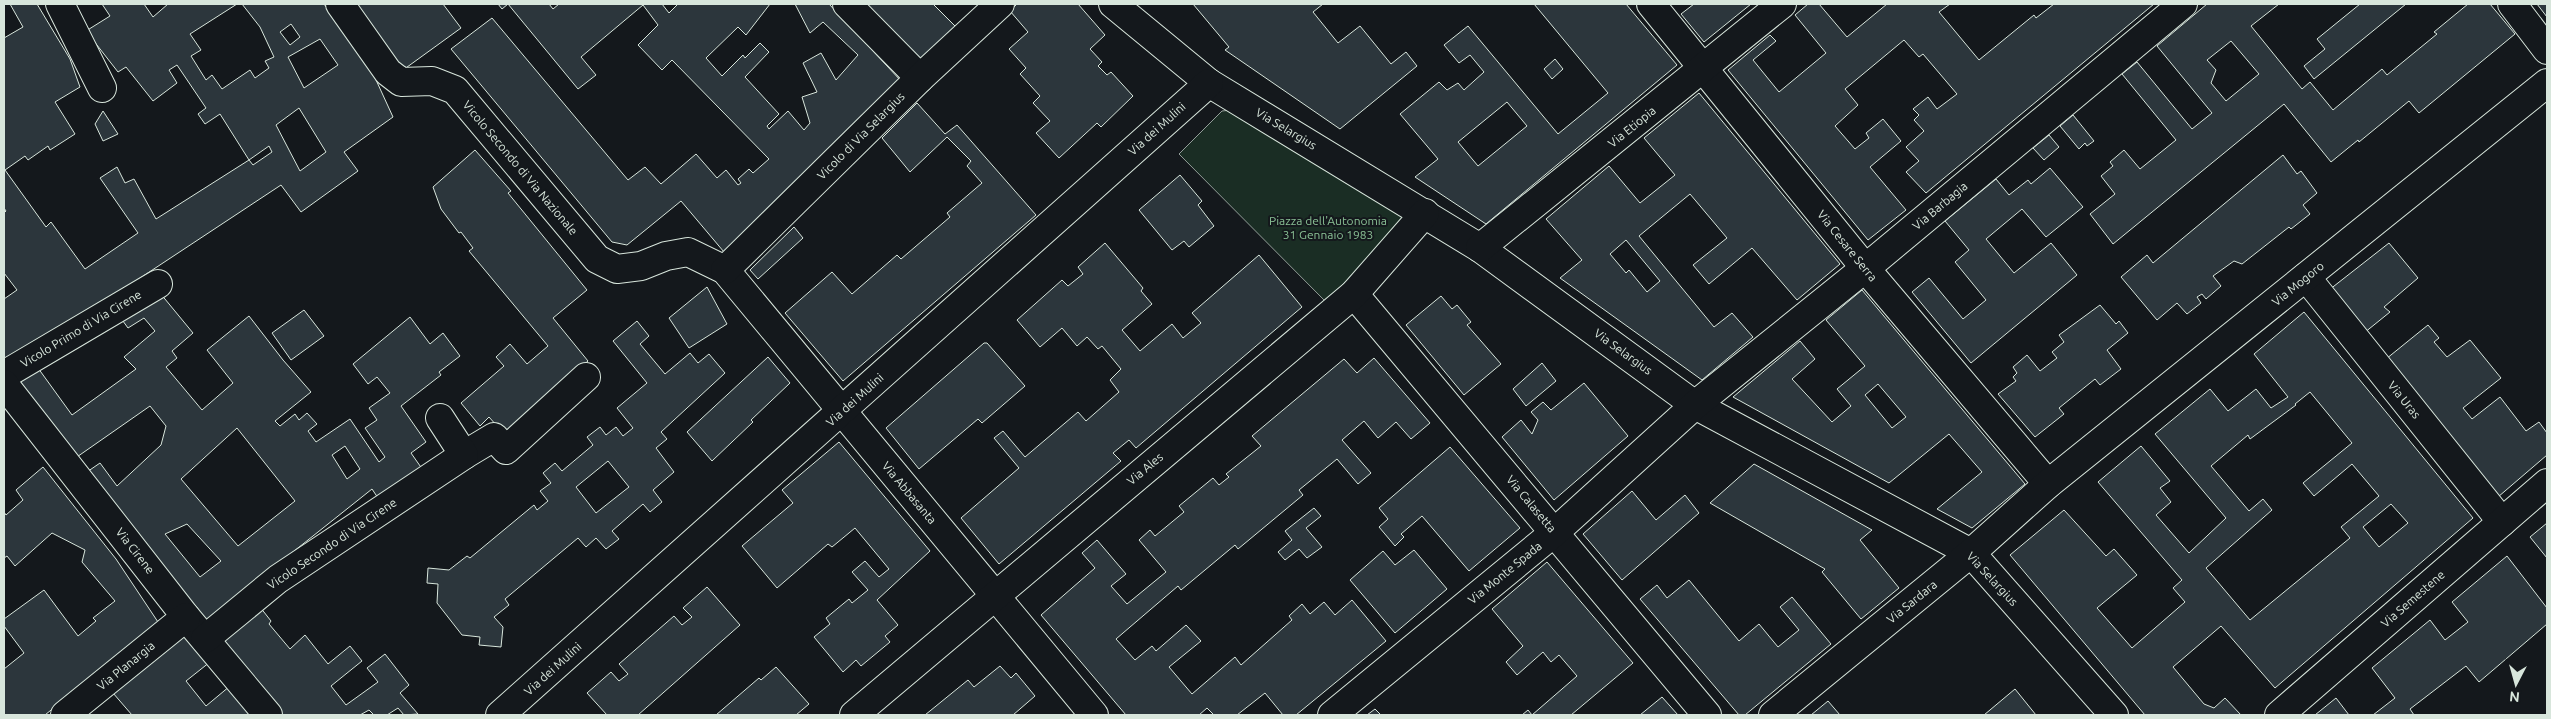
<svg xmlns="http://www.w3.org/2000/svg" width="2551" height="719" font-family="Ubuntu,sans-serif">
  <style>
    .green { fill: #1a2d24; stroke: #939e99 }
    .building { fill: #2c363c; stroke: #d8e6dc; fill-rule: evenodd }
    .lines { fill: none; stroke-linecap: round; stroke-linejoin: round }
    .minor-casing { stroke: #d8e6dc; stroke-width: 30 }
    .minor { stroke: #14181c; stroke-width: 28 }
    .labels { text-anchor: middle; stroke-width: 4; stroke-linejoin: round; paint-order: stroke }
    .street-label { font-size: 12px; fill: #d8e6dc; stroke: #14181c }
    .park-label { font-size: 12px; fill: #8ac095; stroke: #14181c }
  </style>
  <rect width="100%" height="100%" fill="#14181c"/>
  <polygon class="green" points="1232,110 1406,214 1402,229 1327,303 1179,154 1222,111"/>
  <g class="building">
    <path d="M10,4H37L70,59L80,87L55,102L75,134L50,150L48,146L28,160L25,156L5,170L46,227L51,222L85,269L138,233L100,178L117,167L125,183L134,179L156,219L249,160L253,165L272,152L269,146L249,160L220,114L205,124L198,114L206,108L177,65L169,70L177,83L153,101L126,67L118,72L86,31L110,16L102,4H144L153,17L168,4H237L190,34L201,50L191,56L206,80L212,75L222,89L250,70L255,78L269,68L265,61L274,57L260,27L242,4H324L371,69L393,117L344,152L358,171L301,212L281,185L7,366L4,361V299L17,290L4,273V213L6,211L4,208V38L23,27ZM291,24L300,37L290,45L280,32ZM320,39L338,65L304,88L288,57ZM299,108L326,152L300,171L276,125Z"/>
    <polygon points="356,4 443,4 461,28 403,70"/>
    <polygon points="498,4 549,4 553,9 559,4 662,4 669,13 678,4 770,4 746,35 738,27 706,58 722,76 743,55 745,58 760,43 769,52 745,77 779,114 767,126 769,129 788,111 804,130 810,123 802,97 817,92 803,63 821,53 836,80 858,55 823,22 810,33 795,4 829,4 902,82 724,252 681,201 627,245 612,242 451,49 492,18 628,180 645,167 661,184 696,154 717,178 726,170 738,185 741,183 738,179 749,169 753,173 769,159 672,60 662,70 638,45 658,25 643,5 581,57 596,75 578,89 508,4 502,9"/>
    <polygon points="866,4 933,4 957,28 922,63"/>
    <polygon points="1017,4 1078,4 1105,35 1090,49 1102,62 1098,66 1107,75 1111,72 1133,96 1101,127 1097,123 1059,158 1036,133 1050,121 1033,103 1040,96 1020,74 1026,68 1009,49 1028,32 1010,11"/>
    <polygon points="1193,4 1323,4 1313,12 1338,43 1360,26 1391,64 1406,52 1417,66 1340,129 1225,50 1229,47"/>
    <path d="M1534,4H1626L1677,65L1486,224L1415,177L1438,159L1400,114L1439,82L1447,90L1458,83L1464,90L1484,72L1470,55L1459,63L1444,45L1468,26L1558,134L1608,93ZM1507,102L1527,126L1478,166L1458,142Z"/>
    <polygon points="1694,4 1751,4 1704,42 1681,14"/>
    <polygon points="1808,4 1819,4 1847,37 1887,4 1950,4 1939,12 1979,60 2034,15 2036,18 2054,4 2154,4 1926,193 1906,172 1919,161 1906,147 1924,131 1914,120 1919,115 1913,109 1928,97 1937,109 1957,94 1923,54 1919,57 1904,40 1845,89 1858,105 1835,126 1855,149 1869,138 1866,133 1883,119 1901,141 1870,167 1906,210 1868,240 1728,70 1770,35 1776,41 1753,60 1779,92 1826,53 1795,15"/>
    <path d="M2207,4H2279L2251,26L2302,89L2310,82L2333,110L2382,69L2387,75L2437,34L2434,32L2468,4H2490L2515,34L2419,113L2409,101L2359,142L2358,140L2331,162L2284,104L2113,244L2090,214L2115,194L2101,176L2113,166L2110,162L2124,150L2140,169L2176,140L2122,74L2137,62L2192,129L2212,113L2157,46ZM2231,41L2259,74L2226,101L2211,83L2216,70L2207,60Z"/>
    <polygon points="2360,4 2406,4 2314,79 2304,66 2325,49 2317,39"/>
    <polygon points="2537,4 2547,4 2547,17"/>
    <polygon points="1555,59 1563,69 1552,79 1544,69"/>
    <path d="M1699,93L1840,264L1797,300L1752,248L1709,284L1693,265L1727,238L1690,194L1639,236L1714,327L1732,313L1753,337L1702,380L1560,278L1582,260L1546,219L1609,166L1640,203L1675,175L1644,138ZM1626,240L1660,281L1647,292L1629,270L1626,273L1610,254Z"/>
    <polygon points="917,103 945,134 957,125 1036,215 843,381 785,313 832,272 852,294 897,255 901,259 950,217 947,213 982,183 967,166 971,161 947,137 910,172 882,138"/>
    <polygon points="103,111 118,134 103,141 95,124"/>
    <polygon points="2073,115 2094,141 2087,146 2085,143 2079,149 2060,126"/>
    <polygon points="2049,135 2059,147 2044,160 2033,148"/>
    <polygon points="475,150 511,191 508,193 587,290 553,318 588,361 505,435 489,417 480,426 461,403 504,366 496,357 510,344 527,364 548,346 469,251 473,248 461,232 459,233 441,209 433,187"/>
    <polygon points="2283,155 2297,174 2301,171 2317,193 2303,205 2310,214 2291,229 2289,227 2242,264 2234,261 2213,276 2221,286 2206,299 2202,294 2197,297 2201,303 2187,314 2177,303 2157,320 2121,277 2147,255 2153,263"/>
    <polygon points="2050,168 2083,207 2046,237 2022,209 1986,239 2014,273 2051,243 2077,275 1971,363 1912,292 1929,278 1963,319 1986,300 1955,262 1969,250 1945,221 1996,179 2009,195 2028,180 2031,184"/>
    <polygon points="1180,175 1202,201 1198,205 1214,226 1189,247 1184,241 1172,250 1139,210"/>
    <polygon points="794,227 803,238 758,279 750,270"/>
    <polygon points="1105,243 1143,288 1141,291 1152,304 1122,330 1140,351 1172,324 1183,338 1201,323 1192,313 1259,255 1302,307 1136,448 1129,440 1113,453 1121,461 999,564 961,518 1019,468 994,438 1003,431 1025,457 1078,412 1086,421 1119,392 1110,380 1121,369 1102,346 1098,349 1087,337 1077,346 1062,328 1040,347 1017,320 1062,280 1068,286 1083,274 1078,267"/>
    <polygon points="2389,243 2418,278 2384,307 2390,312 2364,333 2329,290"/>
    <polygon points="707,287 727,324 689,348 669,318"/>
    <path d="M1862,290L2025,484L1972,528L1937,509L1982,472L1949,434L1889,483L1733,397L1800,341L1815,359L1792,379L1832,422L1851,406L1837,389L1865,366L1826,320ZM1878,384L1906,417L1892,428L1865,395Z"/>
    <path d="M160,293L193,333L172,351L177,358L166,367L202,410L233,383L207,350L249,316L283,360L311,392L275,421L280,426L295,414L299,420L307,413L317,424L308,431L316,442L350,419L379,462L385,457L365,428L377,420L369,408L390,393L377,377L368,384L353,364L410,317L430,344L443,333L460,356L439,372L441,375L401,406L426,442L411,453L425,473L382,504L372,489L205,622L84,474L100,463L117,486L161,445L166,426L150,406L74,459L19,380L38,368L72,415L136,369L124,357L155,331L144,318L128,328L120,317ZM237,428L295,501L238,546L181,479ZM345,446L360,469L347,479L332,455ZM187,524L221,561L200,577L165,534Z"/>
    <polygon points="1441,296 1452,309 1457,305 1471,322 1467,325 1501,364 1464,395 1406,325"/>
    <polygon points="2100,305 2116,324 2119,321 2128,333 2107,350 2121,369 2100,385 2095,379 2059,408 2064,414 2035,437 1998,394 2016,381 2013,377 2017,373 2013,367 2027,355 2040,371 2057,358 2052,352 2064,342 2059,335"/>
    <polygon points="304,310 324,336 291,360 272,333"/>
    <path d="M2304,312L2473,518L2275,688L2221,626L2173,667L2204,704L2214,708L2225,698L2241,715H2145L2010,555L2064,510L2106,556L2114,549L2137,575L2097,608L2132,648L2185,602L2173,588L2182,580L2098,482L2141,446L2170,481L2160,488L2171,502L2156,515L2189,553L2226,518L2155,434L2210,389L2228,411L2256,389L2271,408L2288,397L2254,354ZM2310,392L2352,443L2303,483L2314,496L2352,464L2379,496L2341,527L2350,538L2250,620L2206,568L2272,510L2263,499L2249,511L2211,466L2248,435L2250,439L2296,405L2295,404ZM2391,504L2408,523L2379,547L2363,527Z"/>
    <path d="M637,321L649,336L640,344L665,374L690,353L698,363L709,354L725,373L661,432L667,439L656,448L674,472L653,490L662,502L650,512L643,504L612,531L619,539L606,549L596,538L586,547L578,538L505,599L509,605L494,617L503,627L501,647L479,645L480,637L462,635L437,603L438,584L427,583L428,568L449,570L467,556L470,558L534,505L537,510L548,501L540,491L551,483L543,473L555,463L562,471L593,445L587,437L600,427L606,435L616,427L623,436L633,428L617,408L647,383L613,341ZM608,461L629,487L596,513L576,487Z"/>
    <polygon points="2428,325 2439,338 2434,342 2447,357 2470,340 2501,378 2463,408 2472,419 2500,397 2526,431 2539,422 2547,433 2547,455 2498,497 2386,359"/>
    <polygon points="984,343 987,343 1025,386 982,423 978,419 919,469 886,428"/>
    <polygon points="768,357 790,383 751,420 753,422 712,461 687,432"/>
    <polygon points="1374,358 1430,423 1411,439 1396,422 1378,438 1364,421 1342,440 1371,473 1358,484 1337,459 1299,490 1303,495 1238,549 1235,545 1181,590 1178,586 1116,639 1135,660 1152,646 1156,651 1186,625 1201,641 1169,667 1192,694 1235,657 1241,665 1292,620 1289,616 1302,604 1310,614 1324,602 1335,615 1352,600 1386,641 1296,715 1283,715 1265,693 1237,715 1214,715 1207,708 1199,715 1126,715 1041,615 1095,568 1082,553 1097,540 1126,574 1111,586 1127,604 1166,572 1139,540 1150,530 1155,536 1184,512 1179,506 1213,478 1219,485 1229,477 1226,474 1261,446 1252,436 1344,359 1357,373"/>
    <polygon points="1542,363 1556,381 1526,406 1513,389"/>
    <polygon points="1584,383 1628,436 1554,500 1502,437 1521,420 1532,434 1538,420 1531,412 1543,402 1551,410"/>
    <polygon points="839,442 930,551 877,600 898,625 885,636 890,642 861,666 856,660 843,672 814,637 830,624 826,618 849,599 852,603 868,590 852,572 865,561 879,577 889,569 855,528 832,547 828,544 777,588 742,546 793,503 782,490"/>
    <polygon points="1450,447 1520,528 1469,571 1422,516 1401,534 1404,537 1395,546 1379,527 1388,519 1379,508"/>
    <polygon points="1754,464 1872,530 1860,540 1899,588 1861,619 1822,572 1825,569 1710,503"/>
    <polygon points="43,467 116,559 158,622 45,715 4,715 4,669 24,653 4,626 4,619 44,590 78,636 96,621 93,618 115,601 82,562 85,550 52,533 15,566 7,556 4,558 4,512 6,515 23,500 16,490"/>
    <polygon points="1632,491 1656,520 1685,495 1699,513 1622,580 1583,534"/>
    <polygon points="1314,508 1321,516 1306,528 1322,547 1307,558 1299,549 1285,560 1278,552 1292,540 1285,531"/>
    <polygon points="2547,523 2547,558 2530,537"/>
    <polygon points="1414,550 1447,589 1395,633 1350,580 1383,551 1395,565"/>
    <polygon points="2507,556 2547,608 2547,624 2479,682 2466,666 2410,709 2414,715 2373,715 2395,698 2372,668 2430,620 2445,640 2468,622 2452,602"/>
    <polygon points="1547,562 1633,663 1571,715 1522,715 1528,710 1532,715 1577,676 1559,655 1551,662 1543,652 1517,675 1506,662 1523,646 1492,609"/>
    <polygon points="1689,580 1739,641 1759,624 1778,647 1799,630 1780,607 1792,597 1831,644 1745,715 1739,715 1640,599 1657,585 1667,598"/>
    <polygon points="707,587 740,625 638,715 607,715 587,693 611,672 619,681 628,674 619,664 674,616 682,625 692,617 683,608"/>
    <polygon points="260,607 271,621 269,624 290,649 305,635 328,664 350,646 362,661 331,686 346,705 378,682 367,668 385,654 409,685 400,693 418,714 404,715 398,708 387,715 374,715 369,710 360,715 283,715 220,641"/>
    <polygon points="186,635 210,662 186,681 206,706 230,686 256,715 132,715 113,693"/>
    <polygon points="1000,666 1011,678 1016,673 1035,696 1013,715 925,715 968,680 974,687"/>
    <polygon points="776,667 809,704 796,715 716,715 759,678 761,680"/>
    <polygon points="2015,689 2036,715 1984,715"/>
    <polygon points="1662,697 1678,715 1640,715"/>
    <polygon points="2336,698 2349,715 2315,715"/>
    <polygon points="1828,701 1840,715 1811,715"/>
    <polygon points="1375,709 1381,715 1367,715"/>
  </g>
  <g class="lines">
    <g class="minor-casing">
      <g id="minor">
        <polyline points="60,4 102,88"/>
        <polyline points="340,4 388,72 401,82 432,81 455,90 597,259 617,269 641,266 666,256 688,252 725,270 1094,715"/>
        <polyline points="847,4 920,78"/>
        <polyline points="1113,4 1209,83 1480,248 1695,405 1971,553 2114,715"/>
        <polyline points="1651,4 1865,268 2048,484"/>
        <polyline points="2512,4 2547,50"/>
        <polyline points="1480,248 1782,4"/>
        <polyline points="725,270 920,78 1000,4"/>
        <polyline points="2306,277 2502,522"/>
        <polyline points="1354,294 1707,715"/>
        <polyline points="4,375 158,284"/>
        <polyline points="4,384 186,617 268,715"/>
        <polyline points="464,455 494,437 506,450 586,377"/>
        <polyline points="205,639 278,579 464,455 440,418"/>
        <polyline points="65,715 186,617"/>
        <polyline points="500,715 1209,83"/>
        <polyline points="854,715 1354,294 1425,213"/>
        <polyline points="1332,715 1555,532 1695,405 1879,257 2183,4"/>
        <polyline points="1773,715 1971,553 2048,484 2547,83"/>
        <polyline points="2279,715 2547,483"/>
      </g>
    </g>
    <use href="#minor" class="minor"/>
  </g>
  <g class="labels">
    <g class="street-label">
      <text transform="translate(1632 127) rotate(-39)" y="4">Via Etiopia</text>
      <text transform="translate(1157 129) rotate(-42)" y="4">Via dei Mulini</text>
      <text transform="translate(1286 129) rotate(31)" y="4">Via Selargius</text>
      <text transform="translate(861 136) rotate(-45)" y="4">Vicolo di Via Selargius</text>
      <text transform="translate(520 168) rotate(50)" y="4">Vicolo Secondo di Via Nazionale</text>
      <text transform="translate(1940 206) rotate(-40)" y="4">Via Barbagia</text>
      <text transform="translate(1847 246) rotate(51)" y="4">Via Cesare Serra</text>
      <text transform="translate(2298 284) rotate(-39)" y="4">Via Mogoro</text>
      <text transform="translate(81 329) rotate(-31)" y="4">Vicolo Primo di Via Cirene</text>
      <text transform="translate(1623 352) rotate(36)" y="4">Via Selargius</text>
      <text transform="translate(855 400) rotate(-42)" y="4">Via dei Mulini</text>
      <text transform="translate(2404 400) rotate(51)" y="4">Via Uras</text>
      <text transform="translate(1145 469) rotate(-40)" y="4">Via Ales</text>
      <text transform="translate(909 493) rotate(50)" y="4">Via Abbasanta</text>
      <text transform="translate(1531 504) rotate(50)" y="4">Via Calasetta</text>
      <text transform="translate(332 544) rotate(-34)" y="4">Vicolo Secondo di Via Cirene</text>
      <text transform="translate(135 551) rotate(52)" y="4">Via Cirene</text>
      <text transform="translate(1505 573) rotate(-39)" y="4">Via Monte Spada</text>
      <text transform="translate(1992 579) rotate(47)" y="4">Via Selargius</text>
      <text transform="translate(2413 599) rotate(-41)" y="4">Via Semestene</text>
      <text transform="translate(1912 602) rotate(-39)" y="4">Via Sardara</text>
      <text transform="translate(126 666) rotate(-39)" y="4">Via Planargia</text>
      <text transform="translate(553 669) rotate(-42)" y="4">Via dei Mulini</text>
    </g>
    <g class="park-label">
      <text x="1328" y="225">Piazza dell'Autonomia<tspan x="1328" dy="14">31 Gennaio 1983</tspan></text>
    </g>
  </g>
  <rect width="2551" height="719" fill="none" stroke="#d8e6dc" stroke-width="10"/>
  <g transform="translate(2516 684) rotate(186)" stroke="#14181c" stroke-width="4" paint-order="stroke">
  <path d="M0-4L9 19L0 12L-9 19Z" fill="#d8e6dc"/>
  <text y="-8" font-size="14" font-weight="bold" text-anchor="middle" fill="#d8e6dc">N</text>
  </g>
</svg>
